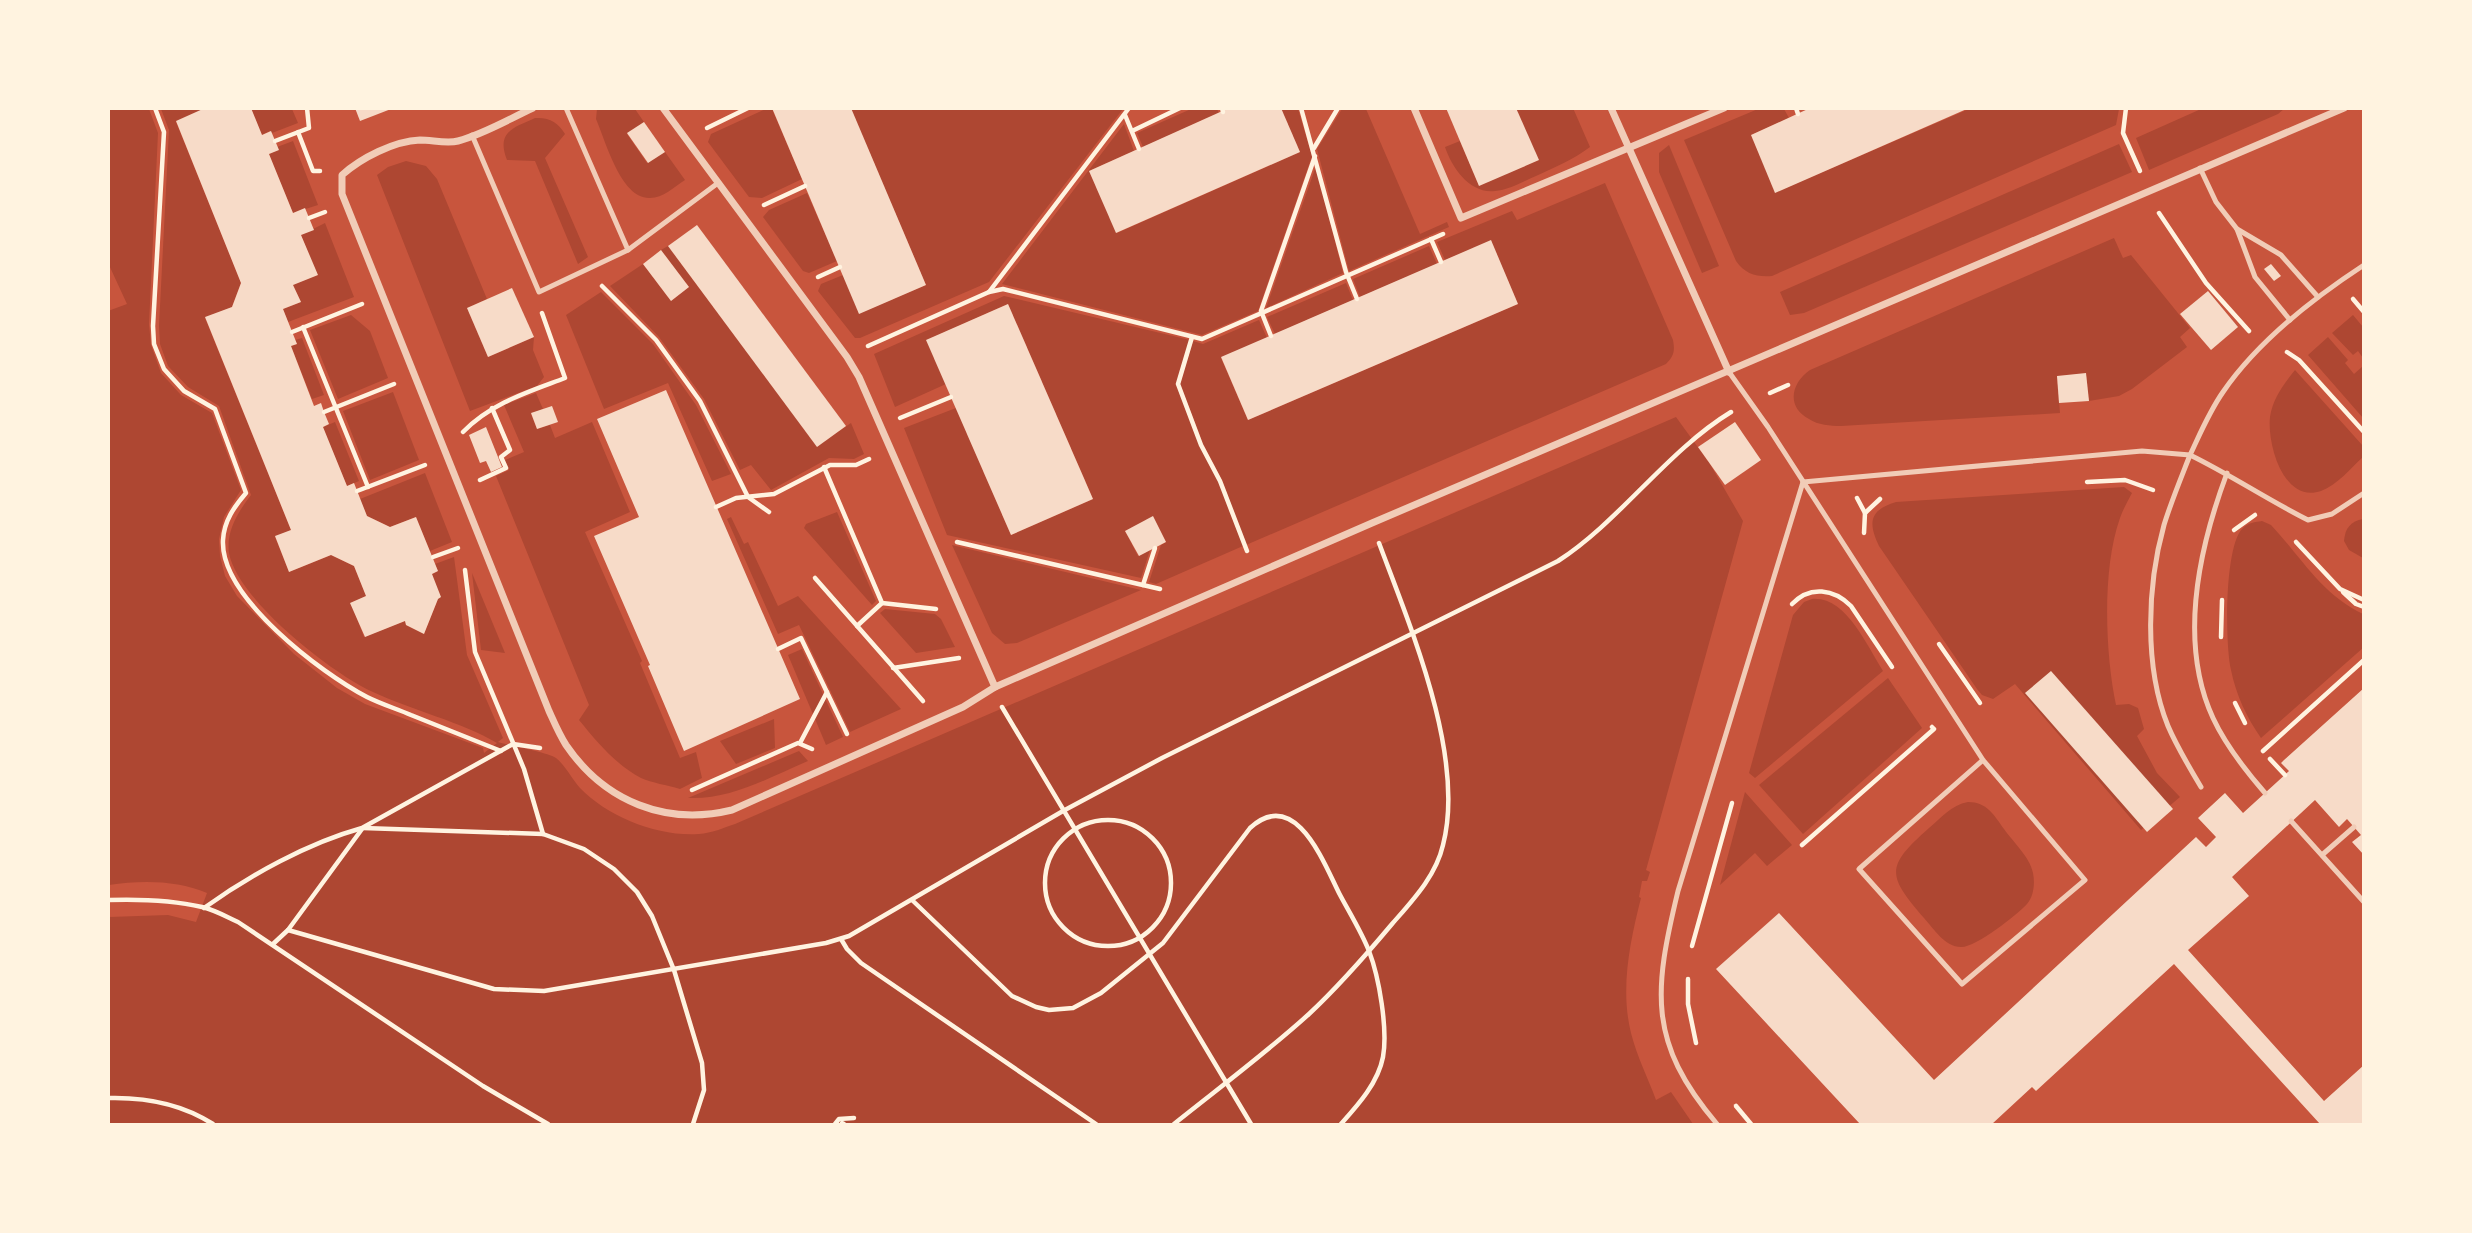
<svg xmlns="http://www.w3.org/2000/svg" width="2472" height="1233" font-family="Arial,sans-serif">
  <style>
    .green { fill: #ae4732 }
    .building { fill: #f7dbc8 }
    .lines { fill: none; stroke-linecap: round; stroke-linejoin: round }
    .path { stroke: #fff3e0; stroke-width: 4.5 }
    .service { stroke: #f1ccb7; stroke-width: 5 }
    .minor { stroke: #f1ccb7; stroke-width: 7 }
  </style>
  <rect width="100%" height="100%" fill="#c8553d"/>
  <g class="green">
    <polygon points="768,108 772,109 802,179 762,198 749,197 708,142 711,134"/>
    <path d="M1573,108L1590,147C1573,160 1555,167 1536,176C1524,181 1509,190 1495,191C1470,194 1452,168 1445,147L1460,141L1479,185L1538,160L1516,109Z"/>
    <path d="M109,109H149L158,133L149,324L151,345L161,373L181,395L212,413L241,490L224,517L219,539L220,556L225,576L237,596L294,654L337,688L365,704L483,748L484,753L497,743C462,722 411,710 373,692C331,673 237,599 229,553C226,531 238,512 251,495L219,406L188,387L168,366L160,344L159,326L169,130L161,109H205L176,122L241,283L232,307L205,318L291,530L275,537L289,572L331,555L354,566L366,596L351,603L364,637L405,621L406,625L424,634L438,599L432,574L438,571L435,564L454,557L467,655L503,738L498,742C511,746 546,752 556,758C565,765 572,779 580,788C608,817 658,837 699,834C712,833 723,828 735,824L1676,417L1710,464L1743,521L1646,870L1650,872L1647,881H1642L1639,897L1641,898C1630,941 1620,989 1631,1033C1637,1057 1648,1078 1656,1100L1671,1092L1693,1124H109V917L168,915L196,922L207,893C177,880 141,880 109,885L108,311L127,304L109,265Z"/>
    <polygon points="251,109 292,109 298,123 272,133 270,131 262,135"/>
    <path d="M597,109H635L644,122L627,134L647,163L665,152L685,180C674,187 663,198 650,198C621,199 606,142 596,119Z"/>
    <polygon points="851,109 1123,109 989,282 860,338 855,338 818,291 821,284 843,275 860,313 926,285"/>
    <polygon points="1191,109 1217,109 1219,113 1143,147 1137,133"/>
    <polygon points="1281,109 1298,109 1312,156 1258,311 1202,335 1002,284 1124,124 1134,151 1089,171 1117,233 1300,152"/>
    <polygon points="1342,109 1366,109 1420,234 1447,222 1449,227 1349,271 1317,149"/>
    <path d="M1758,109H1784L1789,118L1751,135L1776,192L1969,109H2119L2116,125L1772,276C1756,277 1745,274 1736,261L1684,140Z"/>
    <polygon points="2201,109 2201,108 2284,109 2278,114 2149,170 2136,138"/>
    <path d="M535,118C549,117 558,122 565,134L545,158L588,257L578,264L535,161L507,160C496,132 513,128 535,118Z"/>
    <polygon points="293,141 318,205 293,213 269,154 278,150 277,147"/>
    <polygon points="2119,144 2132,172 1804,313 1790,315 1780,292"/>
    <polygon points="1669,145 1719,266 1702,273 1659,172 1659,153"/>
    <polygon points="406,161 426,166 437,179 487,299 467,308 488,357 534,337 533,350 544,377 537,386 470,411 377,175 388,167"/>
    <polygon points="1316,166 1343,273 1266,308"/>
    <path d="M1605,183L1673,340C1675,351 1674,356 1666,364L1246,545L1222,480L1203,444L1180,384L1193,341L1203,344L1259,320L1267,338L1221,358L1248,420L1518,304L1491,241L1445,260L1437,242L1512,211L1517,220Z"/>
    <polygon points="807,193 837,261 809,273 803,271 763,217 769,210"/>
    <polygon points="325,223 354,297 288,322 283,309 301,302 293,285 317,275 301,235"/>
    <path d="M2114,238L2123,258L2131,255L2190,328L2180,337L2187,347L2132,389L2119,396L2089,401L2086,374L2057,376L2060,413L1841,426C1830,426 1818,425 1809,419C1786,407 1791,383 1810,370Z"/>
    <polygon points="668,246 817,446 851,423 864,454 854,459 829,458 771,490 751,465 740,470 704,399 659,337 610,286 643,264 671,301 689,287 661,250"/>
    <polygon points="1429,246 1437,264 1360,297 1353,279"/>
    <polygon points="1346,283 1353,300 1275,334 1267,317"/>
    <polygon points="601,292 653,344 696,405 731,474 712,481 668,383 604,409 566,315"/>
    <polygon points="1004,296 1190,340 1177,383 1219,482 1243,546 1156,584 1149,582 1161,545 1166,542 1153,517 1125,531 1138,556 1150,550 1141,578 947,535 904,428 956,408 1011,535 1093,499 1008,304 927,340 946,384 895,407 874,354"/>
    <polygon points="351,315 370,331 388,378 338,399 310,330"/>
    <polygon points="2353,315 2363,327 2363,358 2358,351 2353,355 2332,333"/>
    <polygon points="2328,337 2348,360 2345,363 2354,374 2363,366 2363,418 2308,355"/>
    <polygon points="302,338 324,395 312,399 291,346 297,344 295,340"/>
    <path d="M2295,370L2363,446V457C2351,468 2337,485 2321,491C2283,504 2267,443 2270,417C2273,398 2284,384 2295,370Z"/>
    <polygon points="393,392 419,460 370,480 343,411"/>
    <path d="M536,393L543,409L531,414L537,429L550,425L555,438L592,422L630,512L585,532L642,661L640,663L680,758L696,752L702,778L680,789C667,785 652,783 641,778C615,764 597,742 579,720L589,705L496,476L509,470L505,460L524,452L504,405Z"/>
    <polygon points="335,422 359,481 347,486 323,427"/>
    <polygon points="425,473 452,542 430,551 416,517 390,527 367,516 360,499"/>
    <path d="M2124,487L2132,493C2128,501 2123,509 2120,518C2102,568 2105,653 2116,705L2129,704L2138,708L2144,729L2137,736L2157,773L2180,797L2141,830L2015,684L1993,699L1982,695L1977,689L1879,546C1868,523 1869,510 1896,502Z"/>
    <polygon points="837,512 876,601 872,605 804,528 806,524"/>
    <polygon points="731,517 744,544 748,542 778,606 798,596 901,709 850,732 799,625 778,634 727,519"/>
    <path d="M2363,519H2364L2363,558L2349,550L2344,541C2345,528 2351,521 2363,519Z"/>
    <path d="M2262,521L2271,525C2302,558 2321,594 2363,614L2364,647L2261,738C2247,718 2236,695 2231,670C2225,645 2224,545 2243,528C2248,523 2255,522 2262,521Z"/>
    <polygon points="952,545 1141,590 1017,643 1005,644 992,633"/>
    <polygon points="472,573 505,653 481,650"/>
    <path d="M1812,599C1846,596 1867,646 1883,671L1755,778L1749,773L1793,615L1804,602Z"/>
    <polygon points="885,609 935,614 941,619 955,647 916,653 880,613"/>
    <polygon points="802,649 843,737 826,745 788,655"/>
    <polygon points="1888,678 1922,728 1803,834 1759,785"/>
    <polygon points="774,719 775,748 736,764 720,741"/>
    <path d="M799,751L808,761C770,777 731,800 688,798Z"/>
    <polygon points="1745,792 1792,845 1767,866 1755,853 1720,885"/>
    <path d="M1968,802C1987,802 1994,815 2004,829C2013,842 2030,857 2033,873C2035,883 2034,896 2027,904C2017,915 1975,948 1961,947C1945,947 1934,929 1924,918C1887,875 1885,867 1929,828C1941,818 1951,805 1968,802Z"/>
  </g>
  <g class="building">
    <polygon points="205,108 251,108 262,135 271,131 279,150 269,154 293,213 305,208 314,230 301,235 318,275 293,285 301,302 283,309 297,344 291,346 314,406 321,403 324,412 329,424 323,427 347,486 354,483 367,516 390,527 416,517 438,571 432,574 441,597 438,599 424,634 406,625 405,621 365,637 350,603 366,596 354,566 331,555 289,572 275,536 291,530 205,317 232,307 241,283 176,121"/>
    <polygon points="355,108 391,108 391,109 360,121"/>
    <polygon points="772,108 851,108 926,285 859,314"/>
    <polygon points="1229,108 1281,108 1300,152 1116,233 1089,171"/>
    <polygon points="1446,108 1516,108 1539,160 1479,186"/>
    <polygon points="1810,108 1969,108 1775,193 1751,135"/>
    <polygon points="644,122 665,152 648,163 627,133"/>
    <polygon points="697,225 846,426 817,447 668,246"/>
    <polygon points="1491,240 1518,304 1248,420 1221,357"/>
    <polygon points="661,250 689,287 671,301 643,264"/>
    <polygon points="2271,264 2281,276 2274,281 2264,269"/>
    <polygon points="512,288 534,337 488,357 467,308"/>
    <polygon points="2208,291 2238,327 2211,350 2180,314"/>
    <polygon points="1008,304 1093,499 1011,535 926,340"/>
    <polygon points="2086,373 2089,401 2059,403 2057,376"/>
    <polygon points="666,390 800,699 684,751 648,666 650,665 594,536 639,517 597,419"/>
    <polygon points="552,406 558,422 537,429 531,413"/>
    <polygon points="1735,422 1761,460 1725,485 1698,447"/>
    <polygon points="486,427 502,467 491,472 486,461 480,463 469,435"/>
    <polygon points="1153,516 1166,542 1139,556 1125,531"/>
    <polygon points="2051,671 2173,809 2147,832 2025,693"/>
    <polygon points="2364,688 2364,855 2352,842 2361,835 2347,819 2339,827 2315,800 2232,877 2249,896 2188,950 2324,1101 2364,1065 2364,1124 2320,1124 2174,964 2036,1091 2032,1087 1992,1124 1860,1124 1716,969 1779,913 1934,1080 2196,837 2206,847 2216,837 2198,818 2225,793 2243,813 2289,771 2281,763 2284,760"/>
  </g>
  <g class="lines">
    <g class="path">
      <path d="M155,108L164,132L153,326L154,344L164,369L184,391L215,409L246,493C234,507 224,521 223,540C220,597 321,673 367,697C381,704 397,709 411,715C441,727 471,739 501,751"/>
      <polyline points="1222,108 1223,112"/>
      <polyline points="1301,108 1346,272 1357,299"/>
      <polyline points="1796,108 1798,114"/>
      <polyline points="2126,108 2123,133 2140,171"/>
      <polyline points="1125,115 1139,149"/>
      <polyline points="707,128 748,108"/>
      <polyline points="1132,131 1180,108"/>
      <polyline points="298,132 313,171 320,171"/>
      <polyline points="275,141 309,128 307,108"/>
      <polyline points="1314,148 1338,108"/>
      <polyline points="764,205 805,186"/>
      <polyline points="2159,213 2206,283 2249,331"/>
      <polyline points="309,218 325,212"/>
      <polyline points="1431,239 1441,262"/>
      <polyline points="818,277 840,267"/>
      <polyline points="602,286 656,340 700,401 748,497 769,512"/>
      <polyline points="989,292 1003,289 1202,339 1443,234"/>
      <polyline points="2353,299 2364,312"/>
      <polyline points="303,327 368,487"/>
      <polyline points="292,332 362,304"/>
      <polyline points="1271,336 1261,311 1315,156"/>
      <polyline points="1192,337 1178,384 1201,445 1220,481 1247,551"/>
      <polyline points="868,346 989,292 1129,108"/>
      <polyline points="2287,352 2299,360 2364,432"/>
      <polyline points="1770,393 1788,385"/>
      <polyline points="324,412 394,384"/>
      <polyline points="900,418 951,397"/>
      <path d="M463,432C491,403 528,392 565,378L542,313"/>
      <polyline points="824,467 882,603 936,609"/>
      <polyline points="480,480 506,468 501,457 510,450 492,408"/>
      <polyline points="2087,482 2125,480 2153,490"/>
      <polyline points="357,491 425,465"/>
      <polyline points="1857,498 1865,513"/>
      <polyline points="716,507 736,498 774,494 830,465 856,465 869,459"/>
      <polyline points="2234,530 2255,515"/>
      <polyline points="1864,533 1865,513 1880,499"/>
      <polyline points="957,542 1160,589"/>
      <polyline points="2296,542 2340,589 2364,600"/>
      <polyline points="433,557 458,548"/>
      <polyline points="465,570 475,652 524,769 543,834"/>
      <polyline points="815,578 923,701"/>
      <polyline points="1143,585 1155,548"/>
      <polyline points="2343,592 2356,604 2364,607"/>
      <path d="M1792,604C1810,585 1834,589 1851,606L1892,667"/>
      <polyline points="857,626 882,603"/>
      <polyline points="2221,637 2222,600"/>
      <polyline points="1939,644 1980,703"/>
      <polyline points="778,649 801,638 847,734"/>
      <polyline points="893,668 959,658"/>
      <polyline points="2235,703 2245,723"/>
      <polyline points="1002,707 1251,1124"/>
      <polyline points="800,743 827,692"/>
      <polyline points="2263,751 2364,660"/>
      <polyline points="2270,759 2285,775"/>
      <polyline points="692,790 798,743 812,749"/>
      <circle cx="1108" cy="883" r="63"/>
      <polyline points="363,828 543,834 584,849 614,869 637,892 652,916 674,970 702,1063 704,1090 693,1124"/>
      <polyline points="1802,845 1934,729 1932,727"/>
      <path d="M108,900C139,899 172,900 202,907C215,910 227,917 238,922L483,1086L548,1124"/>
      <path d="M912,900L1012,996L1036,1007L1049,1010L1073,1008L1101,993L1163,943L1250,828C1295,787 1323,861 1339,893C1349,912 1361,931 1369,951C1379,977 1388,1029 1383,1057C1378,1083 1358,1105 1341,1124"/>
      <path d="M204,908C250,875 308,843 362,828L513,744L540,748"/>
      <polyline points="288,930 362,829"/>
      <polyline points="841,939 847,949 861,963 1096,1124"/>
      <path d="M273,944L288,930L494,989L544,991L826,943L849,936L1063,811L1162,758L1558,561C1620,521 1667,451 1731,412"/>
      <polyline points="1692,946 1732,803"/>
      <polyline points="1688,979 1688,1004 1696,1043"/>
      <path d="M108,1098C145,1097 182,1104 213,1124"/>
      <polyline points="1736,1106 1751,1124"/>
      <polyline points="842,1123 844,1124"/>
      <polyline points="835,1124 839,1119 854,1118"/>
      <path d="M1174,1124C1219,1088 1266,1053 1309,1014C1339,986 1366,955 1392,924C1412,901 1436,876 1443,845C1466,757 1410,626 1379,543"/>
    </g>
    <g class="service">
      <polyline points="566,108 628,250"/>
      <polyline points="472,135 539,292 628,250 718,183"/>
      <polyline points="2200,168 2216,202 2237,229 2255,277 2290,320"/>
      <polyline points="2237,229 2281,255 2318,297"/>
      <path d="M2364,265C2312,299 2258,341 2223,392C2209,412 2200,434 2190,455C2231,475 2268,500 2308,520L2332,514L2364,493"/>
      <polyline points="1729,372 1768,427 1983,760 2085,880 1962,984 1859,869 1983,760"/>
      <path d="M2227,473C2199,548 2178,642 2213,718C2226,746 2245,770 2265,793"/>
      <path d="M1803,482L2142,451L2190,455C2181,478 2171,502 2164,525C2147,586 2144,667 2168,726C2177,747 2189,767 2201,787"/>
      <polyline points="2291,821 2364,902"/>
      <polyline points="2322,855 2354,827"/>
      <path d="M1717,1124C1647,1042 1654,990 1678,891L1803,482"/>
    </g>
    <g class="minor">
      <path d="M533,108C509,119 484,134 458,141C447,144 432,140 420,140C394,141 361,158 342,175V194L549,711C554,722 559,734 566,745C605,802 666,826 732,810L963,707L995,687L1372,523L2344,108"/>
      <polyline points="663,108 847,357 859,377 995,687"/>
      <polyline points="1414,108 1461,218 1724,108"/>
      <polyline points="1611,108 1729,372"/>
    </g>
  </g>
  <rect width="2472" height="1233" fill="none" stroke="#fff3e0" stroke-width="220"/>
</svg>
